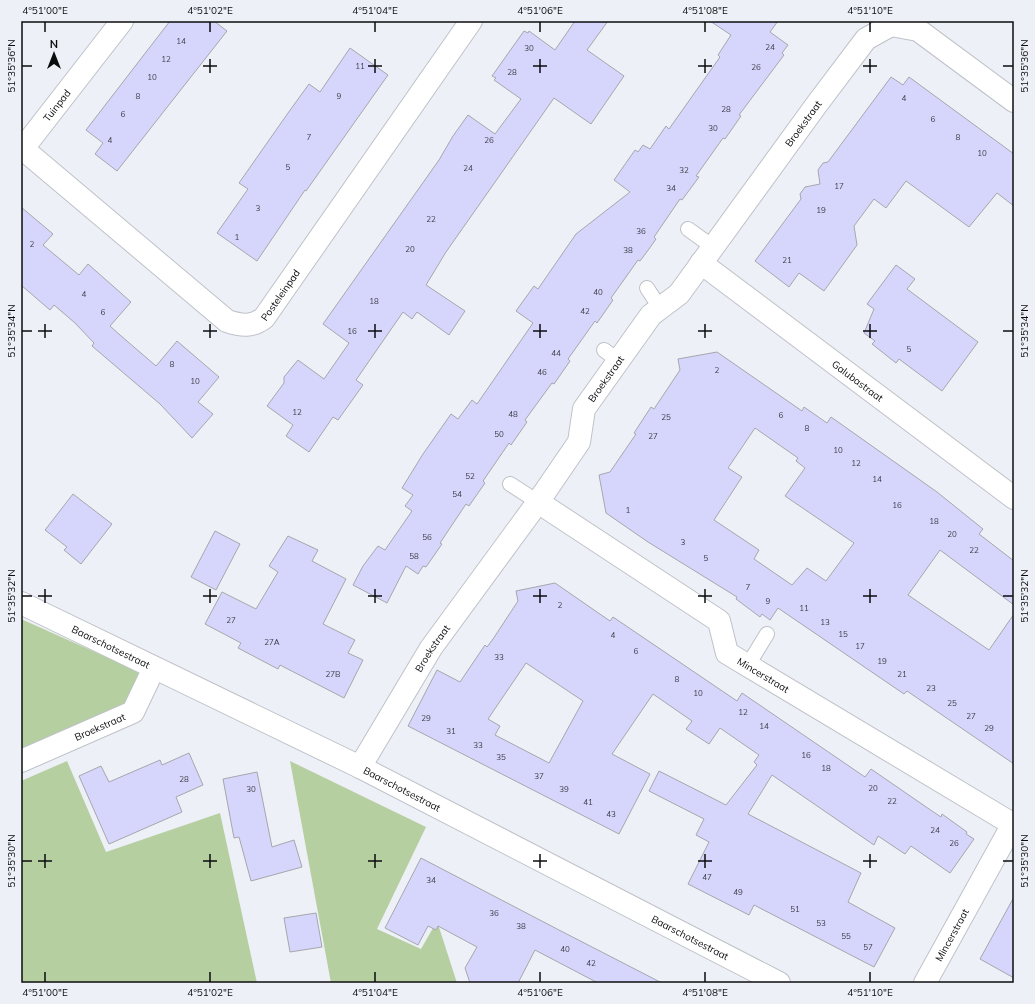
<svg xmlns="http://www.w3.org/2000/svg" width="1035" height="1004" font-family="Mulish,sans-serif">
  <style>
    .green { fill: #b6cfa1 }
    .building { fill: #d6d6fc; stroke: #a6a6ac; fill-rule: evenodd }
    .lines { fill: none; stroke-linecap: round; stroke-linejoin: round }
    .service-casing { stroke: #bec2c8; stroke-width: 16 }
    .minor-casing { stroke: #bec2c8; stroke-width: 24 }
    .service { stroke: #fff; stroke-width: 14 }
    .minor { stroke: #fff; stroke-width: 22 }
    .ticks { fill: none; stroke: #0b0c0e; stroke-width: 1.5 }
    .labels { text-anchor: middle; stroke-width: 3; stroke-linejoin: round; paint-order: stroke }
    .number-label { font-size: 8px; fill: #3e3e4a }
    .street-label { font-size: 10px; fill: #0b0c0e; stroke: #edf1f7 }
    .neatline { fill: none; stroke: #0b0c0e; stroke-width: 1.5 }
    .ticks-label { font-size: 10px; text-anchor: middle; fill: #0b0c0e }
  </style>
  <rect width="100%" height="100%" fill="#edf1f7"/>
  <g class="green">
    <polygon points="21,619 140,672 125,708 21,761"/>
    <polygon points="67,761 106,852 220,813 257,983 21,983 21,781"/>
    <polygon points="290,761 426,827 377,929 421,949 437,921 457,983 331,983"/>
  </g>
  <g class="building">
    <polygon points="170,21 214,21 227,31 117,171 95,154 103,143 86,130"/>
    <polygon points="575,21 608,21 587,50 624,76 591,124 554,98 446,252 426,285 465,311 449,335 417,312 412,319 403,312 356,380 363,385 338,420 333,417 309,452 286,436 293,425 267,406 284,383 284,377 298,360 324,379 349,343 323,324 439,160 453,136 468,115 495,134 521,99 494,80 496,78 492,76 524,31 528,33 529,31 555,50"/>
    <polygon points="710,21 778,21 770,32 788,45 782,53 784,55 739,115 741,116 725,139 723,138 696,176 699,177 682,200 680,199 654,237 656,239 649,249 640,261 638,260 611,298 613,300 597,323 595,321 568,359 570,361 554,384 552,383 525,420 527,422 511,445 509,443 483,481 485,483 469,506 466,504 440,543 442,544 426,567 423,566 418,574 406,566 387,603 353,585 363,566 378,546 385,550 412,511 405,506 413,495 402,488 423,454 451,414 458,419 472,400 477,404 533,323 516,311 534,286 538,289 576,234 630,192 614,180 635,150 638,152 643,145 650,149 666,126 669,129 720,57 718,55 731,35"/>
    <polygon points="350,48 388,75 306,191 305,190 257,261 217,233 248,189 239,183 288,113 309,84 320,92"/>
    <polygon points="891,77 903,85 909,77 1014,154 1014,206 997,193 969,227 906,181 886,208 874,199 854,226 857,245 824,291 799,273 789,287 755,261 801,199 800,194 805,187 820,184 818,170 823,163 828,162"/>
    <polygon points="21,207 53,234 43,245 79,275 88,264 131,302 110,326 120,335 156,366 177,341 219,377 198,402 213,414 192,438 160,404 92,346 94,343 75,323 54,305 50,310 21,285"/>
    <polygon points="896,265 915,279 907,289 978,342 942,391 899,359 896,363 872,344 875,341 864,333 874,309 867,304"/>
    <path d="M717,352L802,411L804,407L827,423L831,417L937,492L983,529L979,534L1014,561V605L940,550L908,595L989,650L1014,614V764L907,691L904,694L778,608L770,620L762,614L760,617L736,599L737,597L648,542L606,513L599,475L610,472L636,434L634,433L651,407L654,409L680,370L678,359ZM755,428L798,458L796,461L805,468L785,496L854,543L826,581L807,568L792,585L754,559L759,550L714,520L742,477L728,468Z"/>
    <polygon points="73,494 112,524 81,564 64,550 67,547 45,530"/>
    <polygon points="215,531 240,544 216,590 191,577"/>
    <polygon points="288,536 318,550 312,561 346,579 323,624 355,640 348,653 363,660 344,698 280,665 278,669 238,648 241,643 205,624 222,592 256,609 278,572 269,566"/>
    <path d="M555,583L610,621L613,617L737,701L742,693L865,777L871,769L932,811L941,817L942,814L967,832L966,834L974,839L950,873L911,846L905,854L878,836L874,845L772,775L748,814L861,873L848,902L895,928L874,967L754,905L749,915L688,884L709,842L696,835L704,819L649,791L659,771L726,805L757,765L754,762L759,755L720,728L709,744L686,729L692,721L653,694L612,754L650,774L619,834L408,726L437,670L460,682L485,645L487,647L493,639L518,601L516,591ZM526,663L583,701L549,763L495,735L500,726L488,719Z"/>
    <polygon points="189,753 203,785 176,797 182,812 109,844 79,776 101,766 109,782 160,760 162,765"/>
    <polygon points="257,772 272,847 294,840 302,867 251,881 239,837 234,838 223,779"/>
    <polygon points="421,858 559,930 662,983 598,983 535,950 518,983 470,983 465,968 477,947 438,926 436,930 428,926 418,945 385,928"/>
    <polygon points="1014,897 1014,978 980,959"/>
    <polygon points="316,913 322,947 290,952 284,918"/>
  </g>
  <g class="lines">
    <g class="service-casing">
      <g id="service">
        <polyline points="688,229 713,247"/>
        <polyline points="647,288 660,308"/>
        <polyline points="604,350 619,361"/>
        <polyline points="510,484 538,502"/>
        <polyline points="748,665 767,634"/>
      </g>
    </g>
    <g class="minor-casing">
      <g id="minor">
        <polyline points="891,25 918,30 1014,101"/>
        <path id="s1" d="M23,149L227,321C242,326 252,327 264,318L471,21"/>
        <path id="s2" d="M21,151L122,21"/>
        <path id="s3" d="M701,263L1014,498"/>
        <path id="s4" d="M538,502L719,621L727,653L1014,825"/>
        <path id="s5" d="M21,603L360,767L779,983"/>
        <path id="s6" d="M21,761L133,712L154,668"/>
        <path id="s7" d="M360,767L431,648L538,502L579,442L584,409L651,315L679,294L817,104L866,39L891,25V21"/>
        <path id="s8" d="M925,983L1014,822"/>
      </g>
    </g>
    <use href="#service" class="service"/>
    <use href="#minor" class="minor"/>
  </g>
  <path class="ticks" d="M45,22V32M210,22V32M375,22V32M540,22V32M705,22V32M870,22V32M210,59V73M375,59V73M540,59V73M705,59V73M870,59V73M22,66H32M203,66H217M368,66H382M533,66H547M698,66H712M863,66H877M1003,66H1013M45,324V338M210,324V338M375,324V338M540,324V338M705,324V338M870,324V338M22,331H32M38,331H52M203,331H217M368,331H382M533,331H547M698,331H712M863,331H877M1003,331H1013M45,589V603M210,589V603M375,589V603M540,589V603M705,589V603M870,589V603M22,596H32M38,596H52M203,596H217M368,596H382M533,596H547M698,596H712M863,596H877M1003,596H1013M45,854V868M210,854V868M375,854V868M540,854V868M705,854V868M870,854V868M22,861H32M38,861H52M203,861H217M368,861H382M533,861H547M698,861H712M863,861H877M1003,861H1013M45,972V982M210,972V982M375,972V982M540,972V982M705,972V982M870,972V982"/>
  <g class="labels">
    <g class="number-label">
      <text x="181" y="44">14</text>
      <text x="770" y="50">24</text>
      <text x="529" y="51">30</text>
      <text x="166" y="62">12</text>
      <text x="360" y="69">11</text>
      <text x="756" y="70">26</text>
      <text x="512" y="75">28</text>
      <text x="152" y="80">10</text>
      <text x="138" y="99">8</text>
      <text x="339" y="99">9</text>
      <text x="904" y="101">4</text>
      <text x="726" y="112">28</text>
      <text x="123" y="117">6</text>
      <text x="933" y="122">6</text>
      <text x="713" y="131">30</text>
      <text x="309" y="140">7</text>
      <text x="958" y="140">8</text>
      <text x="110" y="143">4</text>
      <text x="489" y="143">26</text>
      <text x="982" y="156">10</text>
      <text x="288" y="170">5</text>
      <text x="468" y="171">24</text>
      <text x="684" y="173">32</text>
      <text x="839" y="189">17</text>
      <text x="671" y="191">34</text>
      <text x="258" y="211">3</text>
      <text x="821" y="213">19</text>
      <text x="431" y="222">22</text>
      <text x="641" y="234">36</text>
      <text x="237" y="240">1</text>
      <text x="32" y="247">2</text>
      <text x="410" y="252">20</text>
      <text x="628" y="253">38</text>
      <text x="787" y="263">21</text>
      <text x="598" y="295">40</text>
      <text x="84" y="297">4</text>
      <text x="374" y="304">18</text>
      <text x="585" y="314">42</text>
      <text x="103" y="315">6</text>
      <text x="352" y="334">16</text>
      <text x="909" y="352">5</text>
      <text x="556" y="356">44</text>
      <text x="172" y="367">8</text>
      <text x="717" y="373">2</text>
      <text x="542" y="375">46</text>
      <text x="195" y="384">10</text>
      <text x="297" y="415">12</text>
      <text x="513" y="417">48</text>
      <text x="781" y="418">6</text>
      <text x="666" y="420">25</text>
      <text x="807" y="431">8</text>
      <text x="499" y="437">50</text>
      <text x="653" y="439">27</text>
      <text x="838" y="453">10</text>
      <text x="856" y="466">12</text>
      <text x="470" y="479">52</text>
      <text x="877" y="482">14</text>
      <text x="457" y="497">54</text>
      <text x="897" y="508">16</text>
      <text x="628" y="513">1</text>
      <text x="934" y="524">18</text>
      <text x="952" y="537">20</text>
      <text x="427" y="540">56</text>
      <text x="683" y="545">3</text>
      <text x="974" y="553">22</text>
      <text x="414" y="559">58</text>
      <text x="706" y="561">5</text>
      <text x="748" y="590">7</text>
      <text x="768" y="604">9</text>
      <text x="560" y="608">2</text>
      <text x="804" y="611">11</text>
      <text x="231" y="623">27</text>
      <text x="825" y="625">13</text>
      <text x="843" y="637">15</text>
      <text x="613" y="638">4</text>
      <text x="272" y="645">27A</text>
      <text x="860" y="649">17</text>
      <text x="636" y="654">6</text>
      <text x="499" y="660">33</text>
      <text x="882" y="664">19</text>
      <text x="333" y="677">27B</text>
      <text x="902" y="677">21</text>
      <text x="677" y="682">8</text>
      <text x="931" y="691">23</text>
      <text x="698" y="696">10</text>
      <text x="952" y="706">25</text>
      <text x="743" y="715">12</text>
      <text x="971" y="719">27</text>
      <text x="426" y="721">29</text>
      <text x="764" y="729">14</text>
      <text x="989" y="731">29</text>
      <text x="451" y="734">31</text>
      <text x="478" y="748">33</text>
      <text x="806" y="758">16</text>
      <text x="501" y="760">35</text>
      <text x="826" y="771">18</text>
      <text x="539" y="779">37</text>
      <text x="184" y="782">28</text>
      <text x="873" y="791">20</text>
      <text x="251" y="792">30</text>
      <text x="564" y="792">39</text>
      <text x="892" y="804">22</text>
      <text x="588" y="805">41</text>
      <text x="611" y="817">43</text>
      <text x="935" y="833">24</text>
      <text x="954" y="846">26</text>
      <text x="707" y="880">47</text>
      <text x="431" y="883">34</text>
      <text x="738" y="895">49</text>
      <text x="795" y="912">51</text>
      <text x="494" y="916">36</text>
      <text x="821" y="926">53</text>
      <text x="521" y="929">38</text>
      <text x="846" y="939">55</text>
      <text x="868" y="950">57</text>
      <text x="565" y="952">40</text>
      <text x="591" y="966">42</text>
    </g>
    <g class="street-label">
      <text dy="4" stroke="none"><textPath href="#s2" startOffset="58">Tuinpad</textPath></text>
      <text dy="4" stroke="none"><textPath href="#s7" startOffset="787">Broekstraat</textPath></text>
      <text dy="4" stroke="none"><textPath href="#s1" startOffset="334">Posteleinpad</textPath></text>
      <text dy="4" stroke="none"><textPath href="#s7" startOffset="463">Broekstraat</textPath></text>
      <text dy="4" stroke="none"><textPath href="#s3" startOffset="196">Galubastraat</textPath></text>
      <text dy="4" stroke="none"><textPath href="#s5" startOffset="100">Baarschotsestraat</textPath></text>
      <text dy="4" stroke="none"><textPath href="#s7" startOffset="139">Broekstraat</textPath></text>
      <text dy="4" stroke="none"><textPath href="#s4" startOffset="292">Mincerstraat</textPath></text>
      <text dy="4" stroke="none"><textPath href="#s6" startOffset="86">Broekstraat</textPath></text>
      <text dy="4" stroke="none"><textPath href="#s5" startOffset="424">Baarschotsestraat</textPath></text>
      <text dy="4" stroke="none"><textPath href="#s8" startOffset="55">Mincerstraat</textPath></text>
      <text dy="4" stroke="none"><textPath href="#s5" startOffset="748">Baarschotsestraat</textPath></text>
    </g>
  </g>
  <rect width="1035" height="1004" fill="none" stroke="#edf1f7" stroke-width="44"/>
  <g transform="translate(54 54)" stroke="#edf1f7" stroke-width="3" paint-order="stroke">
  <path d="M0-3L7 15L0 10L-7 15Z" fill="#0b0c0e"/>
  <text y="-6" font-size="11" font-weight="bold" text-anchor="middle" fill="#0b0c0e">N</text>
  </g>
  <rect x="22" y="22" width="991" height="960" class="neatline"/>
  <g class="ticks-label">
    <text x="45" y="14">4°51'00"E</text>
    <text x="210" y="14">4°51'02"E</text>
    <text x="375" y="14">4°51'04"E</text>
    <text x="540" y="14">4°51'06"E</text>
    <text x="705" y="14">4°51'08"E</text>
    <text x="870" y="14">4°51'10"E</text>
    <text transform="translate(11 66) rotate(-90)" y="4">51°35'36"N</text>
    <text transform="translate(1024 66) rotate(-90)" y="4">51°35'36"N</text>
    <text transform="translate(11 331) rotate(-90)" y="4">51°35'34"N</text>
    <text transform="translate(1024 331) rotate(-90)" y="4">51°35'34"N</text>
    <text transform="translate(11 596) rotate(-90)" y="4">51°35'32"N</text>
    <text transform="translate(1024 596) rotate(-90)" y="4">51°35'32"N</text>
    <text transform="translate(11 861) rotate(-90)" y="4">51°35'30"N</text>
    <text transform="translate(1024 861) rotate(-90)" y="4">51°35'30"N</text>
    <text x="45" y="996">4°51'00"E</text>
    <text x="210" y="996">4°51'02"E</text>
    <text x="375" y="996">4°51'04"E</text>
    <text x="540" y="996">4°51'06"E</text>
    <text x="705" y="996">4°51'08"E</text>
    <text x="870" y="996">4°51'10"E</text>
  </g>
</svg>
